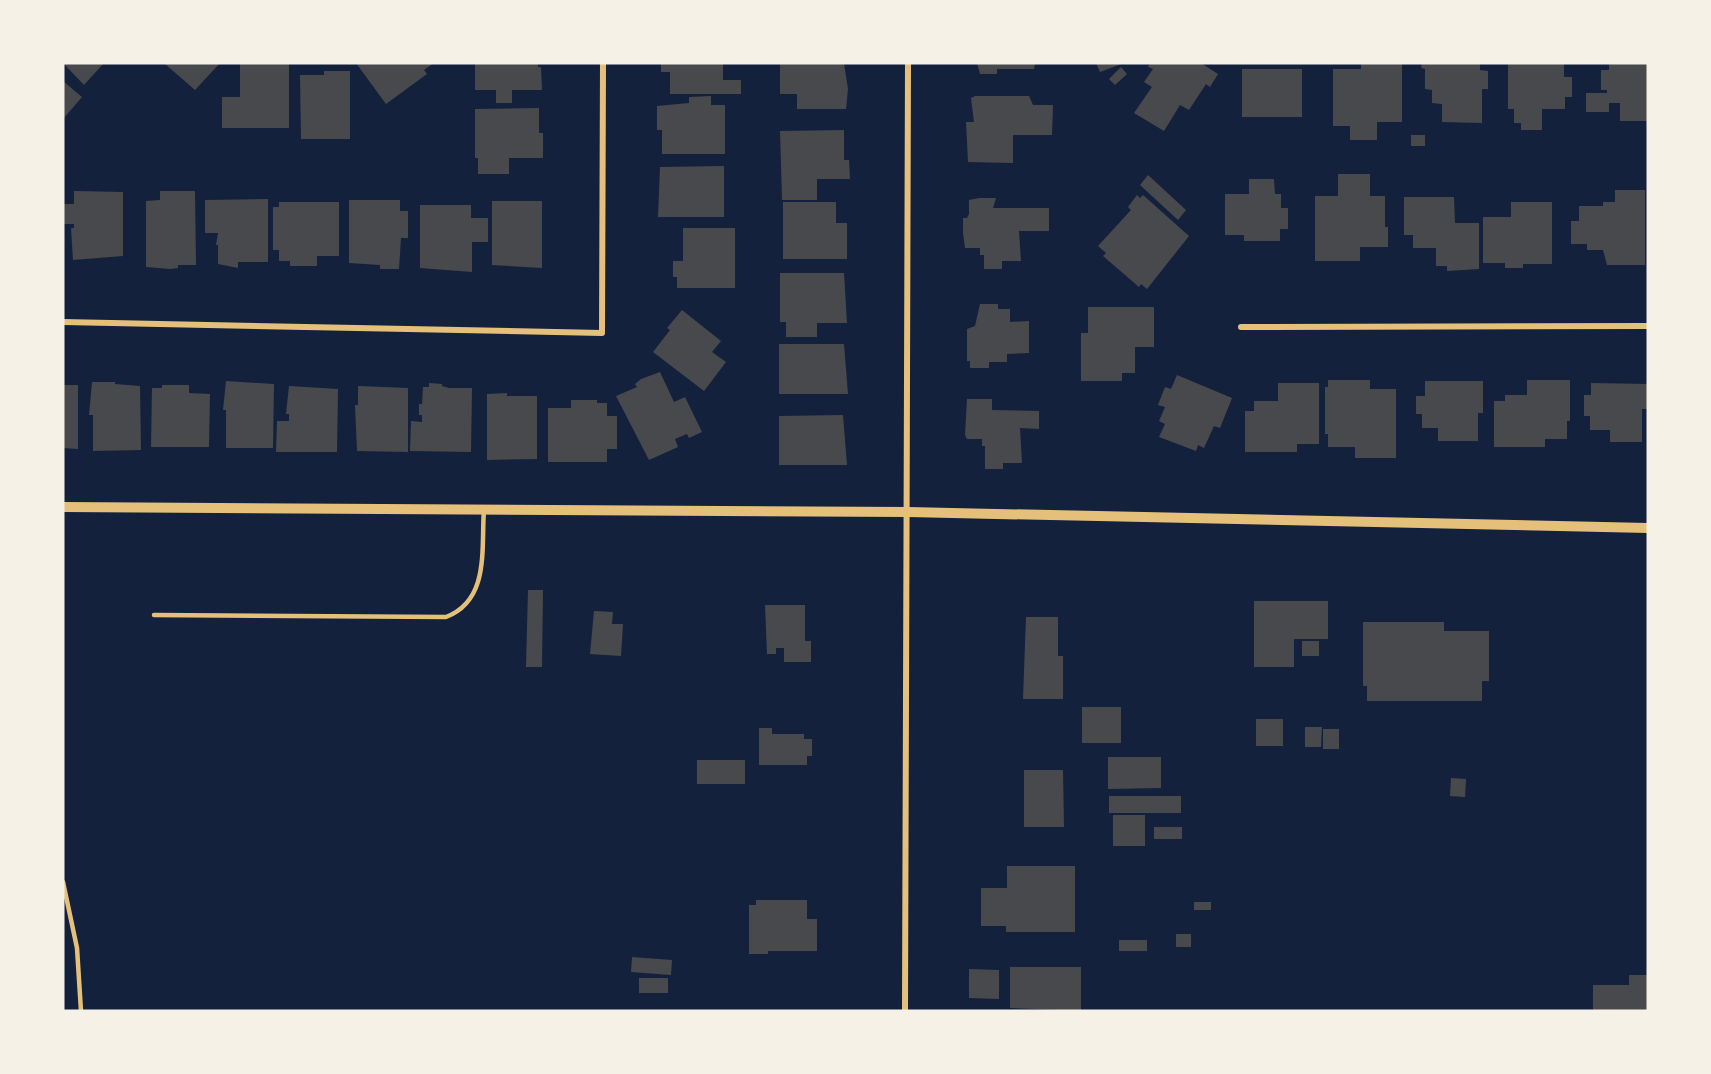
<svg xmlns="http://www.w3.org/2000/svg" width="1711" height="1074" font-family="Montserrat,sans-serif">
  <style>
    .building { fill: #48494c }
    .lines { fill: none; stroke-linecap: round; stroke-linejoin: round }
    .service { stroke: #e5c07b; stroke-width: 4.5 }
    .minor { stroke: #e5c07b; stroke-width: 6 }
    .tertiary { stroke: #e5c07b; stroke-width: 10 }
  </style>
  <rect width="100%" height="100%" fill="#14213d"/>
  <g class="building">
    <polygon points="63,63 104,63 84,85"/>
    <polygon points="164,63 220,63 195,90"/>
    <polygon points="240,63 289,64 289,128 222,128 222,97 240,97"/>
    <polygon points="356,63 434,63 424,70 427,74 386,104"/>
    <polygon points="475,63 538,63 538,67 541,67 542,90 512,90 512,103 496,103 496,90 475,90"/>
    <polygon points="661,63 723,63 723,80 741,80 741,94 670,94 670,72 661,72"/>
    <polygon points="780,63 844,63 848,89 846,109 797,109 797,94 780,94"/>
    <polygon points="977,63 1035,63 1034,69 997,69 997,74 980,74"/>
    <polygon points="1096,63 1124,63 1100,72"/>
    <polygon points="1150,63 1201,63 1218,74 1210,87 1206,84 1189,110 1180,105 1164,131 1134,113 1152,87 1144,82 1153,69 1148,67"/>
    <polygon points="1361,63 1402,63 1402,122 1377,122 1377,140 1350,140 1350,126 1333,126 1333,69 1361,69"/>
    <polygon points="1422,63 1480,63 1480,70 1488,71 1488,89 1482,89 1482,123 1442,122 1442,104 1432,103 1432,90 1425,89 1425,69 1421,68"/>
    <polygon points="1508,63 1564,63 1564,77 1572,77 1572,97 1565,97 1565,109 1542,109 1542,130 1521,130 1521,123 1514,123 1514,109 1508,109"/>
    <polygon points="1609,63 1648,63 1648,121 1620,121 1620,103 1609,103 1609,112 1586,112 1586,93 1607,93 1607,90 1601,90 1601,70 1609,70"/>
    <polygon points="1121,67 1127,74 1115,85 1109,79"/>
    <rect x="1242" y="69" width="60" height="48"/>
    <polygon points="324,71 350,71 350,139 301,139 300,75 324,75"/>
    <polygon points="63,81 82,97 63,119"/>
    <polygon points="711,96 711,105 725,105 725,154 662,154 662,130 657,130 657,106 689,103 689,97"/>
    <polygon points="975,96 1029,96 1033,105 1053,105 1052,135 1013,135 1013,163 968,162 966,122 974,122 971,98"/>
    <polygon points="539,108 539,133 543,133 543,158 509,158 509,174 478,174 478,158 475,158 475,109"/>
    <polygon points="844,130 844,160 849,160 850,179 817,179 817,200 782,200 780,131"/>
    <rect x="1411" y="135" width="14" height="11"/>
    <polygon points="724,166 724,217 658,217 660,167"/>
    <polygon points="1338,174 1370,174 1370,196 1385,196 1385,227 1388,227 1388,247 1360,247 1360,261 1315,261 1315,196 1338,196"/>
    <polygon points="1148,175 1186,210 1178,220 1140,185"/>
    <polygon points="1249,179 1274,179 1275,194 1281,194 1281,208 1288,208 1288,229 1280,229 1280,241 1244,241 1244,235 1225,235 1225,194 1249,194"/>
    <polygon points="1615,190 1645,190 1645,265 1607,265 1603,250 1587,250 1587,244 1571,244 1571,221 1579,221 1579,206 1603,206 1603,202 1615,202"/>
    <polygon points="74,191 123,192 123,256 73,260 71,228 74,228 74,224 63,224 63,204 74,204"/>
    <polygon points="160,191 195,191 196,265 178,265 178,268 171,269 146,267 146,201 160,200"/>
    <polygon points="1137,195 1140,198 1143,195 1189,236 1147,289 1141,284 1139,287 1103,256 1106,253 1098,246 1131,210 1128,207"/>
    <polygon points="1404,197 1454,197 1455,223 1479,223 1479,269 1447,271 1447,266 1436,266 1436,248 1413,248 1413,235 1404,235"/>
    <polygon points="979,198 996,198 993,208 1049,208 1049,231 1019,231 1021,261 1002,261 1002,269 984,269 984,255 980,255 980,248 965,248 963,233 963,218 967,218 969,214 969,200"/>
    <polygon points="268,199 268,262 238,262 238,268 218,264 218,245 216,245 218,233 205,233 205,200"/>
    <polygon points="349,200 400,200 400,211 408,211 408,238 401,238 399,269 380,269 380,265 349,263"/>
    <polygon points="492,201 542,201 542,268 492,265"/>
    <polygon points="279,202 339,202 339,256 317,256 317,266 290,266 290,261 279,261 279,250 273,250 273,207 279,207"/>
    <polygon points="783,202 836,202 836,223 847,223 847,259 783,259"/>
    <polygon points="1511,202 1552,202 1552,264 1523,264 1523,268 1505,268 1505,263 1483,263 1483,217 1511,217"/>
    <polygon points="420,205 471,205 471,218 488,218 488,242 472,242 472,272 420,268"/>
    <polygon points="683,228 735,228 735,288 677,288 677,277 673,277 673,261 683,261"/>
    <polygon points="780,273 844,273 847,323 817,323 817,337 786,337 786,322 780,322"/>
    <polygon points="980,304 998,304 998,309 1010,309 1010,322 1029,321 1029,353 1007,354 1007,362 989,362 989,368 970,368 970,361 967,361 967,329 975,326"/>
    <polygon points="1088,307 1154,307 1154,347 1135,347 1135,373 1122,373 1122,381 1081,381 1081,333 1088,333"/>
    <polygon points="682,310 721,341 712,352 726,362 704,391 653,352 670,330 667,328"/>
    <polygon points="779,344 844,344 848,394 779,394"/>
    <polygon points="660,372 674,402 685,397 702,432 689,438 687,434 675,439 678,447 649,460 616,396 637,387 635,384 641,379"/>
    <polygon points="1177,375 1232,398 1220,428 1214,426 1204,448 1198,445 1196,451 1159,437 1165,424 1159,421 1165,407 1158,405 1165,387 1171,389"/>
    <polygon points="1328,380 1370,380 1370,389 1396,389 1396,458 1355,458 1355,447 1328,447 1328,434 1325,434 1325,387 1328,387"/>
    <polygon points="1527,380 1570,380 1570,421 1567,421 1567,439 1545,439 1545,447 1494,447 1494,401 1505,401 1505,395 1527,395"/>
    <polygon points="226,381 274,384 273,448 226,448 226,410 223,410"/>
    <polygon points="1425,381 1483,381 1483,413 1478,413 1478,441 1438,441 1438,428 1422,428 1422,414 1416,414 1416,396 1425,396"/>
    <polygon points="92,382 115,382 115,384 140,386 141,450 93,451 93,415 89,415"/>
    <polygon points="429,383 442,384 442,386 449,388 472,388 471,452 410,451 411,421 422,422 422,415 419,415 419,404 422,404 423,387 429,387"/>
    <polygon points="1278,383 1319,383 1319,444 1297,444 1297,452 1245,452 1245,411 1254,411 1254,401 1278,401"/>
    <polygon points="1591,383 1648,384 1648,409 1642,409 1642,442 1610,442 1610,430 1590,430 1590,416 1584,416 1584,395 1591,395"/>
    <polygon points="63,385 78,385 78,449 63,448"/>
    <polygon points="162,385 189,385 189,393 210,394 209,447 151,447 152,388 162,388"/>
    <polygon points="289,386 338,389 337,452 276,452 277,421 289,421 289,414 286,414"/>
    <polygon points="358,386 408,388 408,452 357,451 355,405 358,405"/>
    <polygon points="507,393 507,396 537,396 537,459 487,460 487,394"/>
    <polygon points="967,399 992,399 992,410 1039,411 1039,429 1020,428 1022,463 1003,463 1003,469 985,469 985,446 982,446 982,439 967,439 965,435"/>
    <polygon points="571,400 597,400 597,403 607,403 607,416 617,416 617,449 607,449 607,462 548,462 548,408 571,408"/>
    <polygon points="843,415 847,465 779,465 779,416"/>
    <polygon points="528,590 543,590 542,667 526,667"/>
    <polygon points="1254,601 1328,601 1328,639 1294,639 1294,667 1254,667"/>
    <polygon points="765,605 805,605 805,641 811,641 811,662 784,662 784,648 776,648 776,654 767,654"/>
    <polygon points="594,611 613,612 612,624 623,624 621,656 590,654"/>
    <polygon points="1026,617 1058,617 1058,656 1063,656 1063,699 1023,699"/>
    <polygon points="1363,622 1444,622 1444,631 1489,631 1489,681 1482,681 1482,701 1367,701 1367,686 1363,686"/>
    <rect x="1302" y="641" width="17" height="15"/>
    <rect x="1082" y="707" width="39" height="36"/>
    <rect x="1256" y="719" width="27" height="27"/>
    <polygon points="1305,727 1322,727 1321,747 1305,747"/>
    <polygon points="759,728 772,728 772,734 804,734 804,739 812,739 812,756 807,756 807,765 759,765"/>
    <rect x="1323" y="729" width="16" height="20"/>
    <polygon points="1108,757 1161,757 1161,788 1108,789"/>
    <rect x="697" y="760" width="48" height="24"/>
    <polygon points="1024,770 1063,770 1064,827 1024,827"/>
    <polygon points="1451,778 1466,779 1465,797 1450,796"/>
    <rect x="1109" y="796" width="72" height="17"/>
    <rect x="1113" y="815" width="32" height="31"/>
    <rect x="1154" y="827" width="28" height="12"/>
    <polygon points="1007,866 1075,866 1075,932 1006,932 1006,926 981,926 981,888 1007,888"/>
    <polygon points="756,900 807,900 807,919 817,919 817,951 768,951 768,954 749,954 749,905 756,905"/>
    <rect x="1194" y="902" width="17" height="8"/>
    <rect x="1176" y="934" width="15" height="13"/>
    <rect x="1119" y="940" width="28" height="11"/>
    <polygon points="632,957 672,960 671,975 631,972"/>
    <polygon points="1010,967 1081,967 1081,1011 1010,1008"/>
    <polygon points="969,969 999,970 999,999 969,998"/>
    <polygon points="1629,975 1648,975 1648,1011 1593,1011 1593,985 1629,985"/>
    <rect x="639" y="978" width="29" height="15"/>
  </g>
  <g class="lines">
    <g class="service">
      <path d="M154,615L446,617C490,600 481,549 484,509"/>
      <polyline points="63,882 77,948 81,1011"/>
    </g>
    <g class="minor">
      <polyline points="63,322 602,333 603,63"/>
      <polyline points="1241,327 1648,326"/>
      <polyline points="905,1011 908,63"/>
    </g>
    <polyline class="tertiary" points="63,507 908,512 1648,528"/>
  </g>
  <rect width="1711" height="1074" fill="none" stroke="#f6f1e7" stroke-width="129"/>
</svg>
